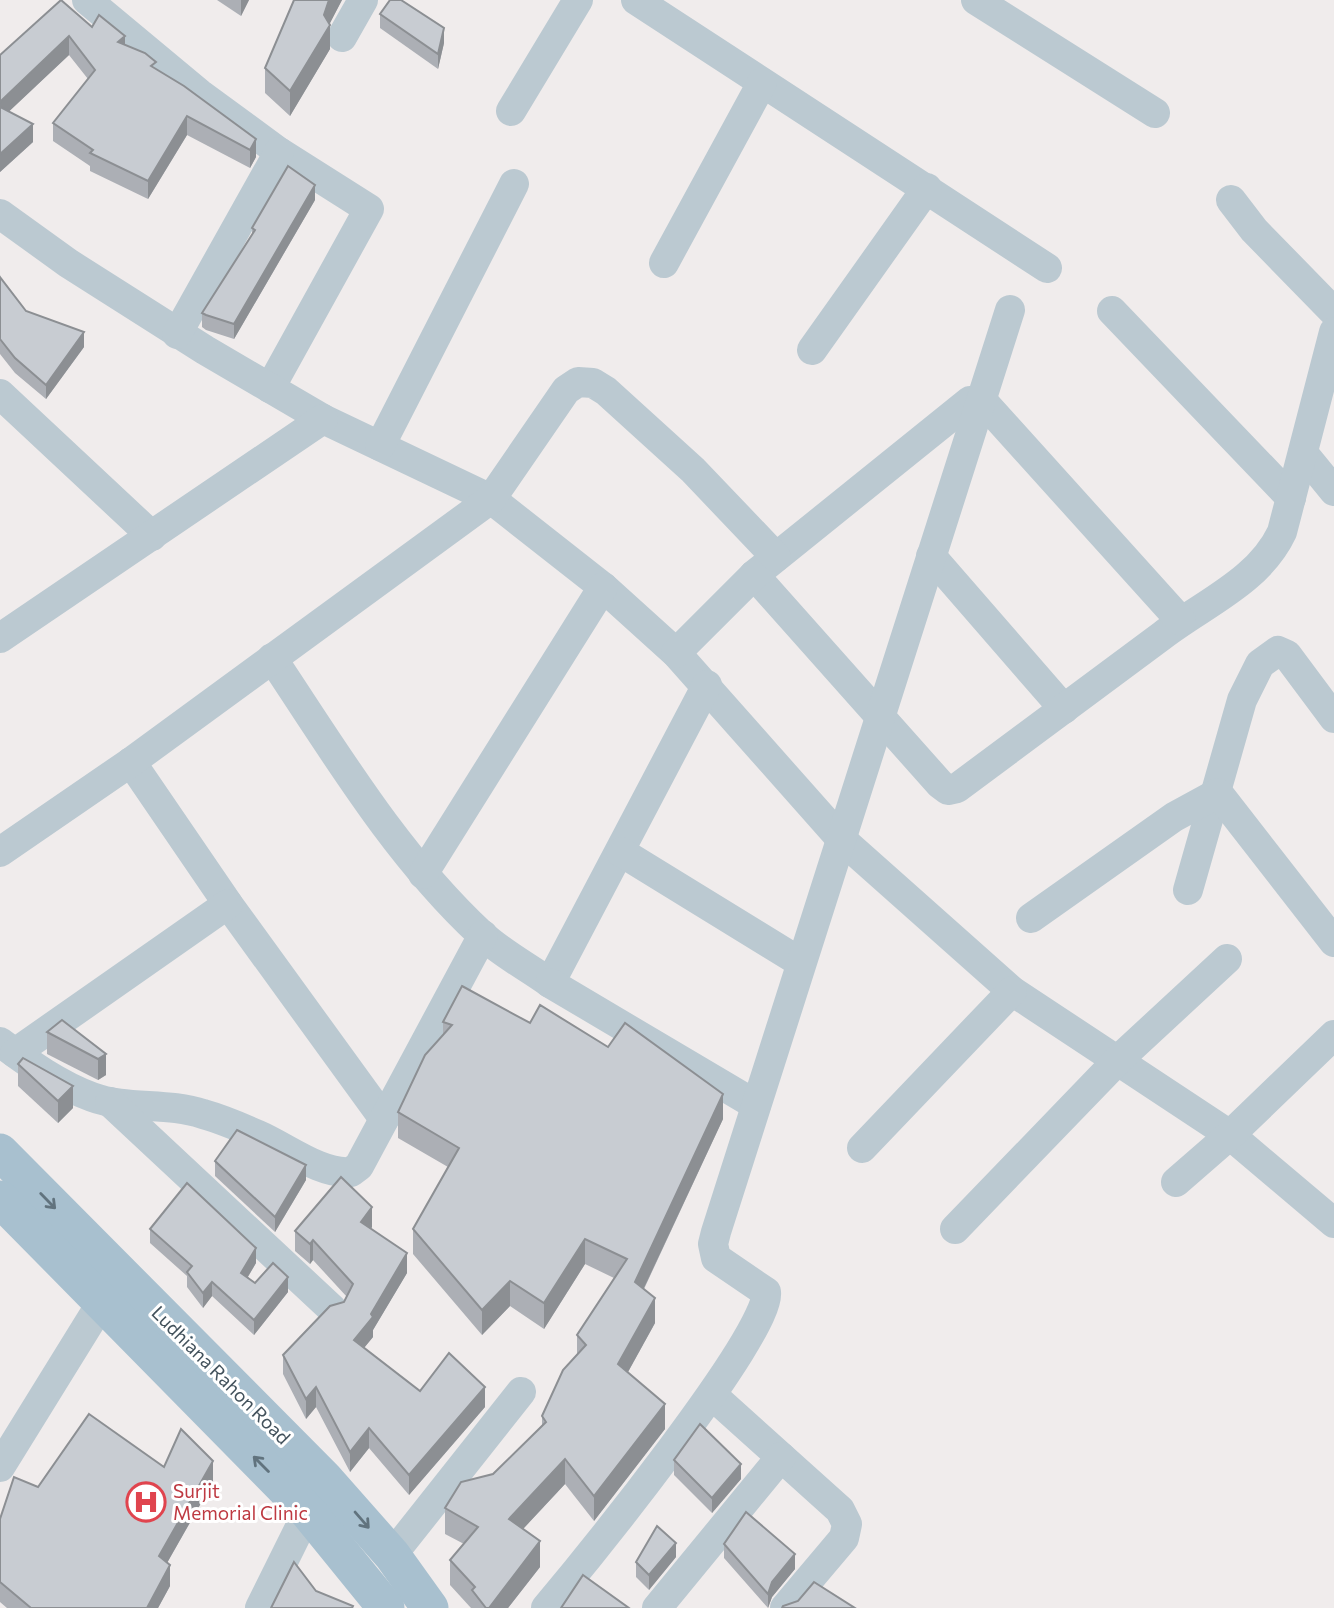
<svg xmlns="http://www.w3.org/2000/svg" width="1334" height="1608" font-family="Commissioner,sans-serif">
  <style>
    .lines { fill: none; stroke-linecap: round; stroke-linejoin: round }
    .minor { stroke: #bbc9d1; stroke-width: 30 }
    .major { stroke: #a8c0cf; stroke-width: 37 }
    .wall { fill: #acafb5 }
    .shaded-wall { fill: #8c8f93 }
    .building { fill: #c8ccd2; stroke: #8c8f93; stroke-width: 2 }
    .oneway { stroke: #61737e }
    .labels { text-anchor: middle; stroke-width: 6; stroke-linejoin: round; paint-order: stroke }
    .street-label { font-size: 19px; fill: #43525c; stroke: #fff }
    .health-label { font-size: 19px; fill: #be3a42; stroke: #fff; text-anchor: start }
  </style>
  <rect width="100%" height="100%" fill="#f0ecec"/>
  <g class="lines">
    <g class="minor">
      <polyline points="87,0 200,94 279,152 369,209 270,388"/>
      <polyline points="636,0 1047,268"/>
      <polyline points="976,0 1155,113"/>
      <polyline points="342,37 363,0"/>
      <polyline points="511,111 578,0"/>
      <polyline points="1231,200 1254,230 1334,312"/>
      <polyline points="0,214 68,263 205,350 323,419 491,499 603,587 676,653 841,839 1012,991 1230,1135 1334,1223"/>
      <polyline points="664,263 762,83"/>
      <polyline points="1112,311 1291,498"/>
      <polyline points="177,334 279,152"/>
      <polyline points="812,350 927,188"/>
      <polyline points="0,394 152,536"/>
      <polyline points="380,446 514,184"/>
      <polyline points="1303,453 1334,491"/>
      <polyline points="931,556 1064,709"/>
      <path d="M754,575L940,784L948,790L957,788C1026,737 1095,686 1163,635C1205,603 1259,581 1282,532L1334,332"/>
      <polyline points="0,638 323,419"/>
      <polyline points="676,653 754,575 970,401 987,406 1181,621"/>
      <path d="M272,658C336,754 396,855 481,934C501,953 528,967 550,983L707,685"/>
      <polyline points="131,762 228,904 384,1119"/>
      <polyline points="0,852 131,762 491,499 566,390 578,382 593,383 606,391 693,470 776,557"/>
      <polyline points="621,852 800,962"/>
      <polyline points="423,874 603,587"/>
      <polyline points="1188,890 1242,700 1260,664 1278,651 1287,655 1334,718"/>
      <polyline points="1031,918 1174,817 1218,793 1334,942"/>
      <polyline points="550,983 756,1105"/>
      <path d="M0,1042C28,1063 59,1085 92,1097C127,1110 167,1102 203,1114C221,1119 240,1127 258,1135C286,1147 321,1175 351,1172L359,1166L483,935"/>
      <polyline points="15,1053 228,904"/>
      <polyline points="110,1102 332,1309"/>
      <polyline points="862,1148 1012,991"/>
      <polyline points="1176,1182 1230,1135 1334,1035"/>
      <polyline points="955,1229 1119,1059 1227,959"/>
      <polyline points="712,1395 840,1510 847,1524 844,1538 785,1608"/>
      <polyline points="0,1467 112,1286"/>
      <polyline points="392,1555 521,1392"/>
      <polyline points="260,1608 316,1495"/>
      <path d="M546,1608C582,1565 772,1332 766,1292L716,1258L713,1244L716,1232L1010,310"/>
      <polyline points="657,1608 781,1457"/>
    </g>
    <g class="major">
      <polyline points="0,1152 324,1478 392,1555 430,1608"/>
      <polyline points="0,1199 308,1512 386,1608"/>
    </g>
  </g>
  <g class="wall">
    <polygon points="217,0 249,0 241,16"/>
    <polygon points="294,0 342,0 329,24 330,49 290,116 265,93 265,68"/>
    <polygon points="380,14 444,43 438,69 380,28"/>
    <polygon points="92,27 125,45 156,69 256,139 256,157 250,168 187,135 148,199 90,171 90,166 53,141 53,123 88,79 69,55 9,111 33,142 0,172 0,55"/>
    <polygon points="315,200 234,339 206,330 202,327 202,313 252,235 252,228"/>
    <polygon points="0,277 26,311 84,347 46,399 15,373 0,354"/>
    <polygon points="443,1022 530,1023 723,1119 644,1289 655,1323 628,1372 665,1429 594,1521 565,1484 523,1529 540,1567 508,1608 471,1608 450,1585 450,1560 464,1544 445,1534 445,1508 493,1474 542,1426 542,1416 577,1355 577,1335 614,1278 585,1264 544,1329 510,1306 482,1335 413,1254 413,1229 448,1167 398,1138 398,1112 443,1035"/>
    <polygon points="47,1032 106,1054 106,1075 98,1080 47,1054"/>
    <polygon points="18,1064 73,1108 58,1123 18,1086"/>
    <polygon points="215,1161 306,1180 275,1232 215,1176"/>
    <polygon points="372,1227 371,1229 407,1273 373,1330 373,1337 364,1348 420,1391 485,1407 409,1495 369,1448 350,1472 316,1407 306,1419 283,1374 283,1355 344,1302 347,1297 313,1260 310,1264 295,1251 295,1231"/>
    <polygon points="150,1229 256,1263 248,1277 255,1283 288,1292 254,1335 212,1296 203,1308 187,1287 187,1276 150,1243"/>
    <polygon points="674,1460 741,1479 712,1513 674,1475"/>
    <polygon points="164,1467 213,1482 167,1563 170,1586 158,1608 7,1608 0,1602 0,1519 38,1487"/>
    <polygon points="724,1544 795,1569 772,1597 768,1608 724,1558"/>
    <polygon points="676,1557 649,1590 636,1577 636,1562"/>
  </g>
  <g class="shaded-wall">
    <polygon points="241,0 249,0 241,16"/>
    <polygon points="329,0 342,0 327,29 330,25 330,49 290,116 290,91 324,15"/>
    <polygon points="444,28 444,43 438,69 438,54"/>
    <polygon points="69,36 69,55 0,120 0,102"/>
    <polygon points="125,36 125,54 118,42"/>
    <polygon points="187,116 187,135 148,199 148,181"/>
    <polygon points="33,124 33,142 0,172 0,154"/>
    <polygon points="256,139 256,157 250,168 250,150"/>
    <polygon points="315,185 315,200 234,339 234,324"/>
    <polygon points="84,332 84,347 46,399 46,385"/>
    <polygon points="106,1054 106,1075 98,1080 98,1059"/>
    <polygon points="73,1086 73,1108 58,1123 58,1101"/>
    <polygon points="723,1094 723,1119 635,1307 635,1282"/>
    <polygon points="306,1165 306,1180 275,1232 275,1217"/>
    <polygon points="372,1207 372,1227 361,1242 361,1222"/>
    <polygon points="585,1239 585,1264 544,1329 544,1303"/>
    <polygon points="313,1240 313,1260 310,1264 310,1244"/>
    <polygon points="256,1248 256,1263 241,1288 241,1273"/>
    <polygon points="407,1253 407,1273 373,1330 373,1337 354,1360 354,1340"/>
    <polygon points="288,1277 288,1292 254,1335 254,1320"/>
    <polygon points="510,1281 510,1306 482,1335 482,1310"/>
    <polygon points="212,1282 212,1296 203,1308 203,1293"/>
    <polygon points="655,1298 655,1323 618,1390 618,1364"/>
    <polygon points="316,1387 316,1407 306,1419 306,1399"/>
    <polygon points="485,1387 485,1407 409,1495 409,1475"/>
    <polygon points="665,1404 665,1429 594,1521 594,1496"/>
    <polygon points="369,1428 369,1448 350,1472 350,1452"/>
    <polygon points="565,1459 565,1484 509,1544 509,1519"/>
    <polygon points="213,1461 213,1482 159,1577 159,1556"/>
    <polygon points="741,1464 741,1479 712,1513 712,1498"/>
    <polygon points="540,1541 540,1567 508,1608 489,1608"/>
    <polygon points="676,1543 676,1557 649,1590 649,1575"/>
    <polygon points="795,1554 795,1569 772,1597 768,1608 768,1594 772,1582"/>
    <polygon points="170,1565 170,1586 158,1608 147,1608"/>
  </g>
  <g class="building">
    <polygon points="61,0 92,27 99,15 125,36 118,42 145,53 156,62 151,66 184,86 256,139 250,150 187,116 148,181 90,153 93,150 53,123 95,70 69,36 0,102 0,55"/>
    <polygon points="294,0 329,0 324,15 330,25 290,91 265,68"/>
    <polygon points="390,0 401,0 444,28 438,54 380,14"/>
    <polygon points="0,107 33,124 0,154"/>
    <polygon points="288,166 315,185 234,324 206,315 202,313 255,230 252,228"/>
    <polygon points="0,277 26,311 84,332 46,385 15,358 0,339"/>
    <polygon points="462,986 530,1023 540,1005 608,1047 625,1023 723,1094 635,1282 655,1298 618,1364 665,1404 594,1496 565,1459 509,1519 540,1541 489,1608 486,1608 472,1590 475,1587 450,1560 478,1527 445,1508 461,1482 493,1474 546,1422 542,1416 563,1370 586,1345 577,1335 627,1259 585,1239 544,1303 510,1281 482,1310 413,1229 459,1148 398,1112 425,1055 452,1025 443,1022"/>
    <polygon points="62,1020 106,1054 98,1059 47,1032"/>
    <polygon points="23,1058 73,1086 58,1101 18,1064"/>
    <polygon points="237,1130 306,1165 275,1217 215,1161"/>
    <polygon points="341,1177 372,1207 361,1222 407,1253 371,1314 373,1317 354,1340 420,1391 449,1353 485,1387 409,1475 369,1428 350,1452 316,1387 306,1399 283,1355 330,1306 344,1302 353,1284 313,1240 310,1244 295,1231"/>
    <polygon points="187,1183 256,1248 241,1273 255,1283 273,1263 288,1277 254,1320 212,1282 203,1293 187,1272 192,1266 150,1229"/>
    <polygon points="89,1414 164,1467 181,1429 213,1461 159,1556 170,1565 147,1608 31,1608 0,1582 0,1519 14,1477 38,1487"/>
    <polygon points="700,1424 741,1464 712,1498 674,1460"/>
    <polygon points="746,1512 795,1554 772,1582 768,1594 724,1544"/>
    <polygon points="657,1526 676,1543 649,1575 636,1562"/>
    <polygon points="294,1562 316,1591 353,1606 352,1608 271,1608"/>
    <polygon points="583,1575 629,1608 561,1608"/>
    <polygon points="814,1582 855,1608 782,1608 783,1606 798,1601"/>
  </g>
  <defs><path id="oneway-shaft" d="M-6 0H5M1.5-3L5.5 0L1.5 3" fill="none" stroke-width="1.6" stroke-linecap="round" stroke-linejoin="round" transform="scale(1.75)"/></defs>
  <g class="oneway">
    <use href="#oneway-shaft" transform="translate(48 1201) rotate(46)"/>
    <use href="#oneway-shaft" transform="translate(261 1464) rotate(-135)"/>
    <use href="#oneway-shaft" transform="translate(362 1520) rotate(49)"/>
  </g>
  <defs>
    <g id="hospital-ring" transform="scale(2.0125)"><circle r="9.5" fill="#fff" stroke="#e0444e" stroke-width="1.5"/><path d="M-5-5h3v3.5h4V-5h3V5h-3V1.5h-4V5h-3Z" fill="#e0444e"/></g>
  </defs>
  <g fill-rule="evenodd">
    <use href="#hospital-ring" x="146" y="1502"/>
  </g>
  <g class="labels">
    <g class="street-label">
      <text transform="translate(221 1375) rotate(45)" y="7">Ludhiana Rahon Road</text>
    </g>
    <g class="health-label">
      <text x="173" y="1498">Surjit<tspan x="173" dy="22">Memorial Clinic</tspan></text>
    </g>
  </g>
</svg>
